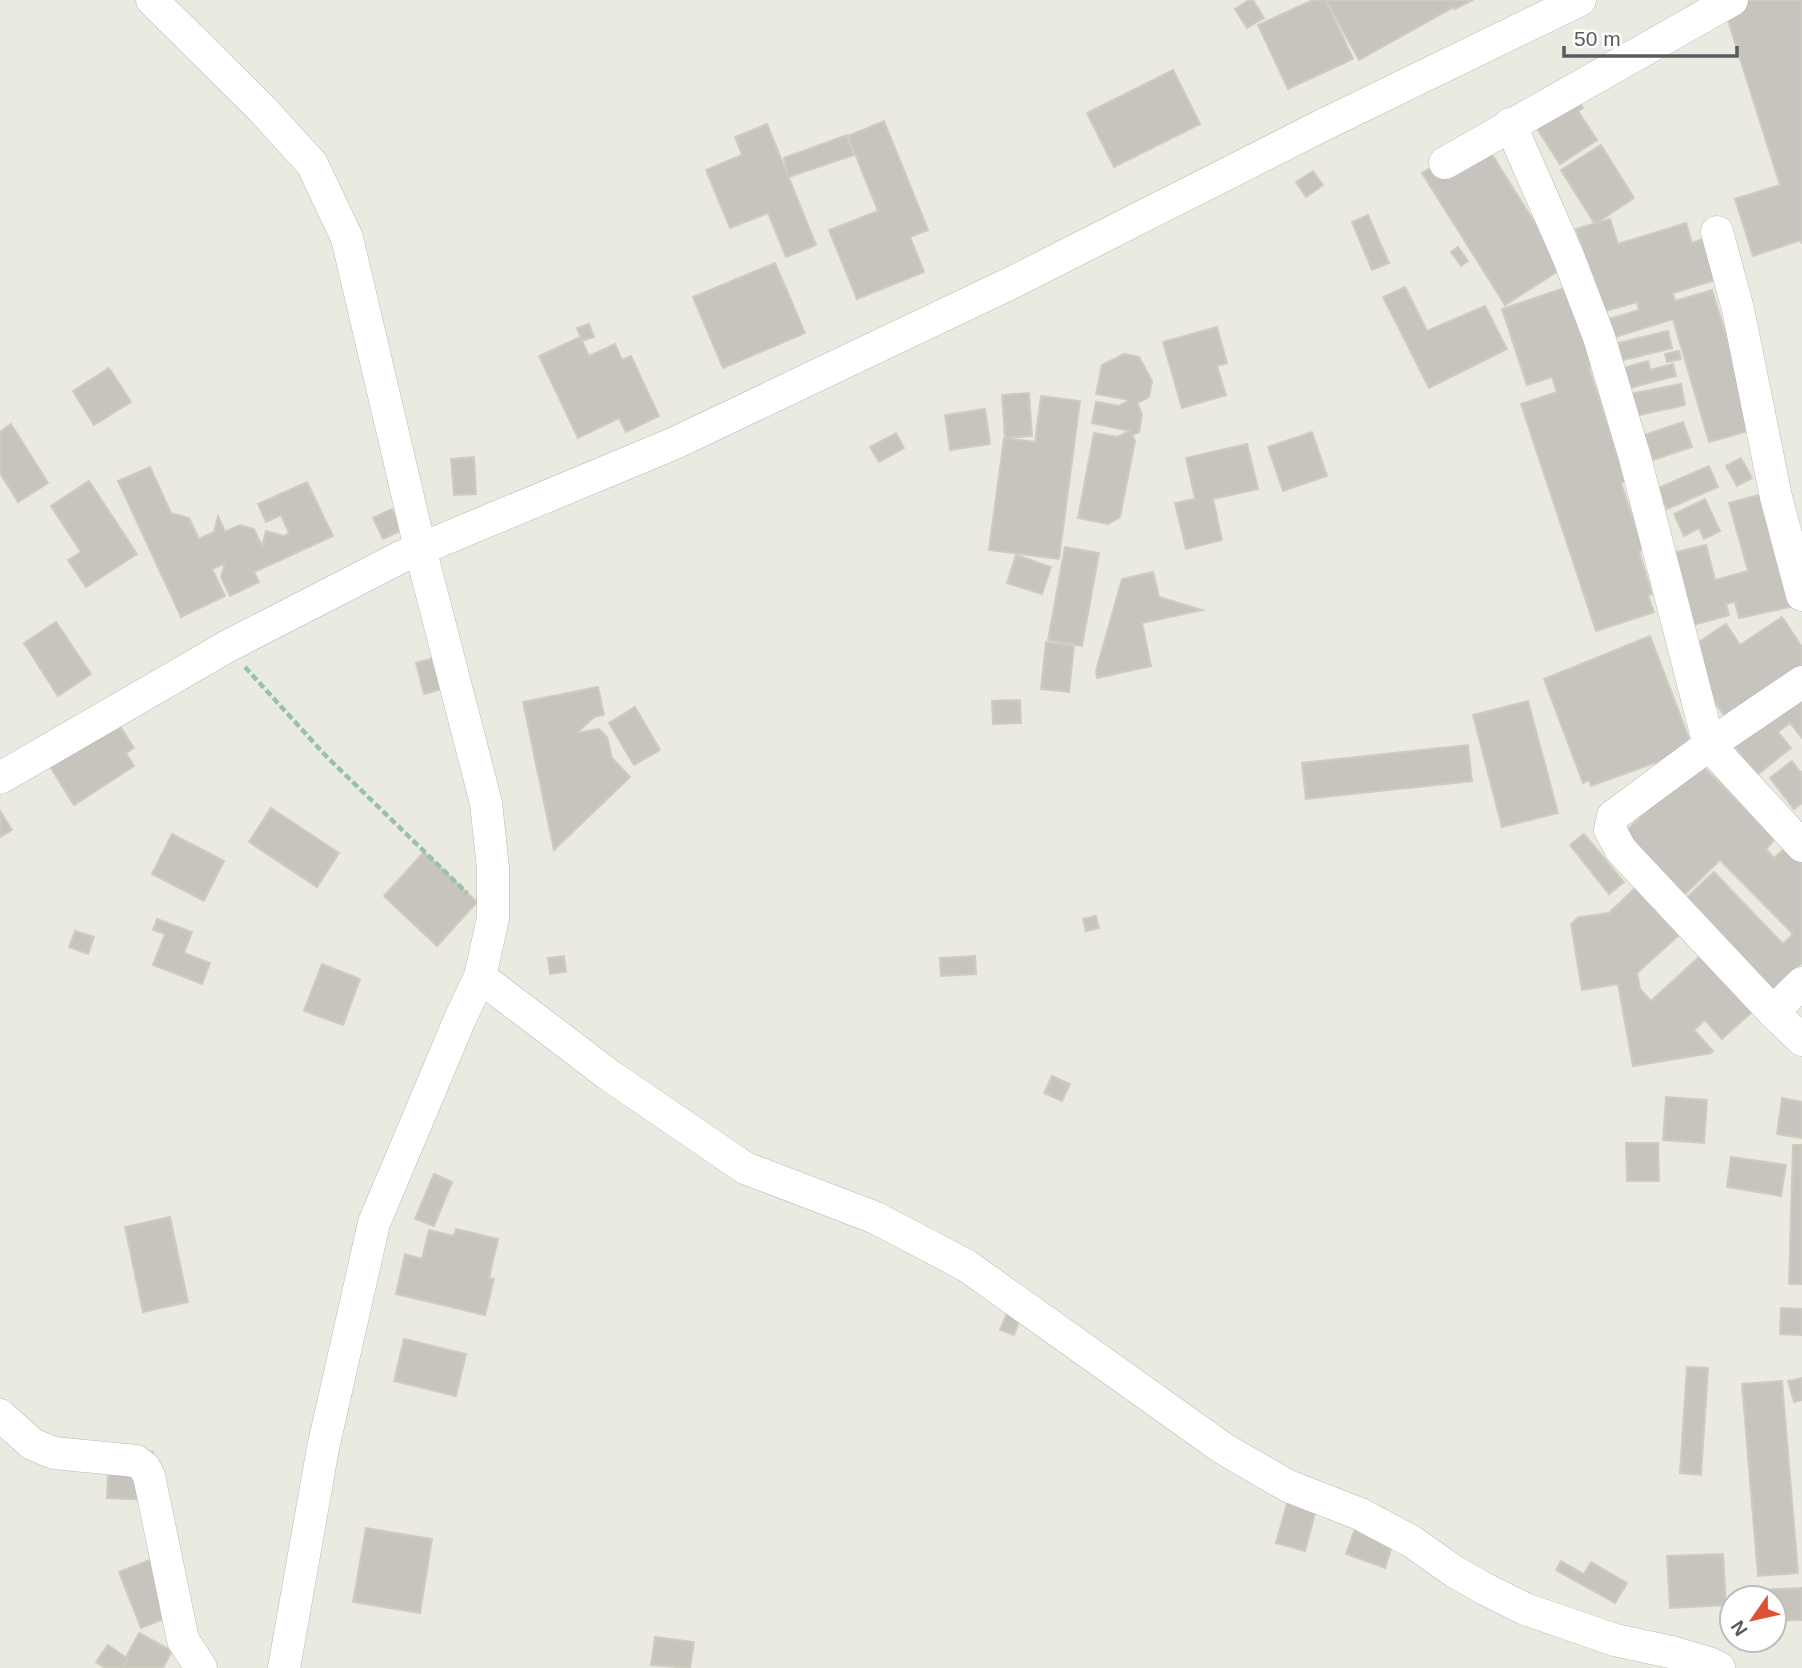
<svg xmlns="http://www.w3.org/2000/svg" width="1802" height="1668" font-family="Helvetica,sans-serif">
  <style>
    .building { fill: #c6c4bd; stroke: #cfccbf; stroke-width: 2 }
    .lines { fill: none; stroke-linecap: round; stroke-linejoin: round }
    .minor-casing { stroke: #b8b9be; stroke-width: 33 }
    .path { stroke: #97c2a7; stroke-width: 4.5; stroke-dasharray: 7 3.5; stroke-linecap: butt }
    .minor { stroke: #fff; stroke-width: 32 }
  </style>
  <rect width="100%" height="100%" fill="#ebeae0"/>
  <g class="building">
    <polygon points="1249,0 1253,0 1264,18 1247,28 1235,9"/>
    <polygon points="1313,0 1326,0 1353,59 1288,89 1258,25"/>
    <polygon points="1326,0 1473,0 1455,9 1454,7 1359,60"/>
    <polygon points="1748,0 1802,0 1802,244 1801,240 1753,256 1735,199 1780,185 1724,8"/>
    <polygon points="1173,70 1200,124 1114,167 1087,113"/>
    <polygon points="1570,87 1583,108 1578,111 1597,140 1560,164 1528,115"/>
    <polygon points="884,121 928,230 910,237 924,272 857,299 829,230 878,211 848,136"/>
    <polygon points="767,124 816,245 786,257 768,213 730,228 706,170 742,155 735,137"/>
    <polygon points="847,135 854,155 789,177 784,158"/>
    <polygon points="1481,137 1563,268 1505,305 1422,173"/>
    <polygon points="1601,145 1634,198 1595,224 1561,170"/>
    <polygon points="1313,171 1323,185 1306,197 1296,182"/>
    <polygon points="1368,215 1389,263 1372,270 1352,222"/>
    <polygon points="1610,219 1618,244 1686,223 1692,243 1703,239 1715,280 1673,293 1675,301 1712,290 1755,429 1709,442 1673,319 1612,338 1606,320 1639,310 1637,302 1602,312 1576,229"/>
    <polygon points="1458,247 1468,261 1461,266 1451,252"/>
    <polygon points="775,263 805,333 723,368 693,297"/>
    <polygon points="1405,287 1427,331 1485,306 1507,349 1429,388 1383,297"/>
    <polygon points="1567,287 1593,366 1589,368 1626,481 1621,483 1643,549 1639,551 1652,594 1648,596 1654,612 1596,631 1521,404 1557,392 1552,377 1527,385 1502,309"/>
    <polygon points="589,324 594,337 582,341 577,328"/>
    <polygon points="1217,327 1227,363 1217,366 1226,395 1182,408 1163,342"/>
    <polygon points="1668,331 1672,348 1619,361 1614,344"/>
    <polygon points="580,337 589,356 615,344 622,360 631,356 659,416 626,432 619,418 578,438 539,356"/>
    <polygon points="1679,351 1681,359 1667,362 1665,354"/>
    <polygon points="1124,354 1139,357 1152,381 1149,397 1137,403 1142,414 1139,432 1132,435 1135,441 1120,517 1108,524 1078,518 1094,433 1117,437 1130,431 1092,423 1096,402 1119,406 1130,400 1096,394 1102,365"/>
    <polygon points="1648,361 1650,370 1673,364 1676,376 1625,389 1620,369"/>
    <polygon points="109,368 131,402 94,425 73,391"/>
    <polygon points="1681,384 1685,405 1635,416 1630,394"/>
    <polygon points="1029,393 1032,436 1005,438 1002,395"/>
    <polygon points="1041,396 1080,401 1059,559 989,550 1004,438 1035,442"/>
    <polygon points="985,409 990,444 950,450 945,415"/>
    <polygon points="1683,422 1692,447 1653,460 1644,435"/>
    <polygon points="11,424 48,483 18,502 0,473 0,432"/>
    <polygon points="1312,432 1327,476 1283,491 1268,447"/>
    <polygon points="896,433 904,448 879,462 870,447"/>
    <polygon points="1247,444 1258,489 1213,499 1222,540 1186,549 1175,503 1195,499 1186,458"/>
    <polygon points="474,457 476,494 454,495 451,459"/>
    <polygon points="1741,458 1752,478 1737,486 1726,466"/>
    <polygon points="1709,466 1718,487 1667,509 1658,488"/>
    <polygon points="150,467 171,513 189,518 199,539 214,532 218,516 225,532 240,525 254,529 262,546 266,531 284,536 289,533 281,515 266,522 258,504 307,482 333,536 254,572 259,582 230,596 221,577 225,563 212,569 225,596 181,617 118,481"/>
    <polygon points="89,481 137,554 86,587 68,560 81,552 51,506"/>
    <polygon points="1762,494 1790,607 1739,618 1735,602 1726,604 1729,615 1693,625 1673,553 1706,545 1715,580 1748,571 1729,503"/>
    <polygon points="1705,499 1720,531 1704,539 1699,528 1684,536 1674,514"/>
    <polygon points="392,509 402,530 383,539 373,518"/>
    <polygon points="1065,547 1099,553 1082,646 1048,640"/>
    <polygon points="1016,555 1051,567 1042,594 1007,583"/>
    <polygon points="1153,572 1159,597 1202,610 1142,623 1151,666 1097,678 1096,671 1122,579"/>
    <polygon points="1782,617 1802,647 1802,666 1725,717 1682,653 1726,624 1740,645"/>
    <polygon points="56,622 91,674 58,696 24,643"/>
    <polygon points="1650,636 1693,749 1591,786 1589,780 1583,783 1544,679"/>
    <polygon points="1046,642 1074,646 1069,692 1041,689"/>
    <polygon points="437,657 445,688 424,694 416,663"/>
    <polygon points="598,687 604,715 594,717 577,733 599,729 607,737 612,758 630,777 554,850 523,702"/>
    <polygon points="1802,689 1802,738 1790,723 1778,732 1791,748 1757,775 1733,744"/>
    <polygon points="1020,700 1021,723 993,724 992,701"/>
    <polygon points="1528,701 1558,813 1502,827 1473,715"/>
    <polygon points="635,707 660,750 634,765 609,723"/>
    <polygon points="114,717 134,748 126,753 134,766 74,805 46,760"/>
    <polygon points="1468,745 1472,781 1306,799 1302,763"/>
    <polygon points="1698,761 1759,823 1761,821 1777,837 1766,849 1774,858 1787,846 1802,861 1802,963 1770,993 1682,902 1714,872 1783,944 1793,934 1720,860 1680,899 1620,837"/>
    <polygon points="1792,761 1801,773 1802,771 1802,803 1794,809 1770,778"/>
    <polygon points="271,808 339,853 317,887 249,842"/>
    <polygon points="0,811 12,830 0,837"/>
    <polygon points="172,834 224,861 204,901 152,874"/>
    <polygon points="1584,834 1624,882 1609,894 1570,845"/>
    <polygon points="424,852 477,902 437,946 384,896"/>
    <polygon points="1635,888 1679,935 1637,973 1640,989 1651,1001 1700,956 1752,1012 1722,1039 1705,1020 1694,1030 1713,1051 1711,1053 1633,1066 1618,984 1582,990 1571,924 1579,917 1609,913"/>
    <polygon points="1096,916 1099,928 1086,931 1083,919"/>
    <polygon points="157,919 192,932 184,953 210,963 202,984 153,965 165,934 153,930"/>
    <polygon points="75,931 94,937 88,954 69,947"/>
    <polygon points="564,956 566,972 550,974 548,958"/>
    <polygon points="975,956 976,974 941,976 940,958"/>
    <polygon points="322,964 360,979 343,1025 304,1011"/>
    <polygon points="1052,1076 1070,1084 1062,1101 1044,1093"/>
    <polygon points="1666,1097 1707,1100 1704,1143 1663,1140"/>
    <polygon points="1782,1098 1802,1102 1802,1138 1777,1134"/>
    <polygon points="1626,1143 1658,1143 1659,1181 1627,1181"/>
    <polygon points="1793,1145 1802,1145 1802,1284 1789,1284"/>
    <polygon points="1731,1157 1786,1165 1781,1196 1727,1187"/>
    <polygon points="434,1174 452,1182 434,1226 415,1219"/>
    <polygon points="170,1217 188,1302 143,1312 125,1227"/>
    <polygon points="456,1229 498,1239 489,1278 494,1279 485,1315 396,1294 405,1254 422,1259 429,1230 454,1236"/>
    <polygon points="1010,1306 1023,1310 1014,1335 1000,1330"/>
    <polygon points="1781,1308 1802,1309 1802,1335 1780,1334"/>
    <polygon points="404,1339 466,1354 456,1396 394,1381"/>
    <polygon points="1687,1367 1708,1368 1701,1475 1680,1473"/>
    <polygon points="1802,1378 1802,1400 1794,1402 1788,1381"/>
    <polygon points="1782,1381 1798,1573 1758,1576 1742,1384"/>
    <polygon points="109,1450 153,1452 152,1500 107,1498"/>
    <polygon points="1294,1479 1322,1487 1305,1551 1276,1543"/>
    <polygon points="1365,1501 1384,1508 1379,1525 1397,1531 1385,1568 1346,1554"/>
    <polygon points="366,1528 432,1539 420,1613 353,1602"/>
    <polygon points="1723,1554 1726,1605 1670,1608 1667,1556"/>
    <polygon points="162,1555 185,1611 141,1628 119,1572"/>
    <polygon points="1561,1561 1584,1574 1591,1562 1627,1583 1615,1603 1556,1570"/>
    <polygon points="1802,1588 1802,1620 1774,1621 1774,1598 1755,1598 1755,1590"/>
    <polygon points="139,1633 172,1651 163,1668 120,1668"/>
    <polygon points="655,1637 694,1642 690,1668 651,1665"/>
    <polygon points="108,1645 128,1659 122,1668 105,1668 96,1662"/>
  </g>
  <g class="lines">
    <g class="minor-casing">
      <g id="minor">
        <polyline points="152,0 262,109 312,164 347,238 420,548 486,803 493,868 493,918 480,977 460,1019 374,1223 323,1448 284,1668"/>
        <polyline points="1510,124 1568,256 1599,337 1635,458 1709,745 1802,846"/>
        <polyline points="1445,163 1732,0"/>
        <polyline points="1717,232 1738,309 1776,497 1802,595"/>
        <polyline points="1802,682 1709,745 1613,816 1610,830 1621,850 1773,1012 1802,983"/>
        <polyline points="0,778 228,646 401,557 675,443 1011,283 1325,124 1580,0"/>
        <polyline points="480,977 609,1075 745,1168 876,1218 967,1266 1224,1449 1288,1486 1360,1514 1411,1541 1455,1572 1485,1589 1525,1609 1615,1640 1675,1653 1709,1663 1719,1668"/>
        <polyline points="1773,1012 1802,1040"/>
        <polyline points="0,1415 32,1444 54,1453 136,1461 144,1467 149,1476 183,1640 201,1668"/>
      </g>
    </g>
    <polyline class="path" points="245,667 326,756 467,893"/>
    <use href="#minor" class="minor"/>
  </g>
  <g transform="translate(1753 1619) rotate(236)"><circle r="33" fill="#ffffff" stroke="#bdbdbf" stroke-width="2"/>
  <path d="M0-5L12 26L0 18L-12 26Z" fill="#df5132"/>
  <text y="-10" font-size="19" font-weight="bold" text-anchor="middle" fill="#595b60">N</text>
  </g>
  <path d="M1564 46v10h173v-10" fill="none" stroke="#595b60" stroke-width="3.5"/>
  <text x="1574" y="46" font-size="21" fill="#595b60" stroke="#ffffff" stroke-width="5" paint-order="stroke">50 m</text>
</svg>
